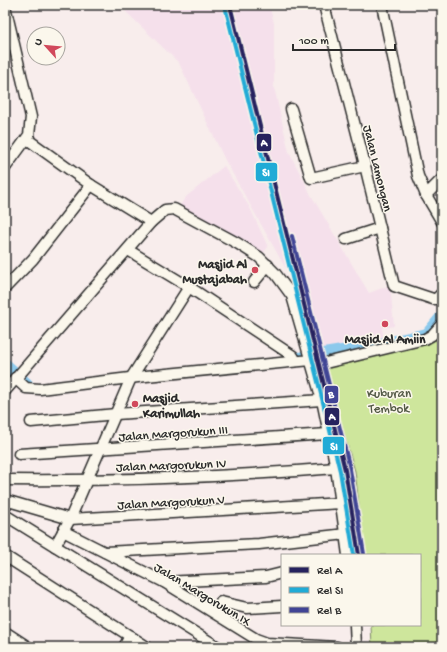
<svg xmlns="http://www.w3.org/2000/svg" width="447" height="652" font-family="'Gochi Hand',sans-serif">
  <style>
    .built { fill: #f5e0eb }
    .green { fill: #cee69c; stroke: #7c8864 }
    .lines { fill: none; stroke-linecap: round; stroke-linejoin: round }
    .river { stroke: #8cc9ec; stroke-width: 12 }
    .minor-casing { stroke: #2b2b2b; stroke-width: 13 }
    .minor { stroke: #fbf7ec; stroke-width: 10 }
    .rail-1-casing { stroke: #fbf7ec; stroke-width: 7 }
    .rail-2-casing { stroke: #fbf7ec; stroke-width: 7 }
    .rail-3-casing { stroke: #fbf7ec; stroke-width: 7 }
    .rail-1 { stroke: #26225e; stroke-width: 4 }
    .rail-2 { stroke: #20abd6; stroke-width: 4 }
    .rail-3 { stroke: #414495; stroke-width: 4 }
    .poi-dot { fill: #d1495b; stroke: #fbf7ec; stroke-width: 1.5 }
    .labels { text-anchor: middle; stroke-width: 3; stroke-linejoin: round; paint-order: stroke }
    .street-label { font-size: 13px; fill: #2b2b2b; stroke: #fbf7ec }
    .poi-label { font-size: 13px; font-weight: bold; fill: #2b2b2b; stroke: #fbf7ec; text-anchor: end }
    .park-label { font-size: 13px; fill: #545a47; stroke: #fbf7ec }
    .line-badge { stroke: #fbf7ec; stroke-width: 1.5 }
    .badge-label { font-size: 11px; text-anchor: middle; font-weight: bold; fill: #fff }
  </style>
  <rect width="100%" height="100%" fill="#f8edec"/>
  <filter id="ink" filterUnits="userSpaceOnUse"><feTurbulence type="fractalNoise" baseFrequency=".025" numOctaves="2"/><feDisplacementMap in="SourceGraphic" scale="8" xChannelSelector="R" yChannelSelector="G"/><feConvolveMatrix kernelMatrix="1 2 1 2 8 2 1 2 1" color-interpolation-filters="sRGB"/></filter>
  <g filter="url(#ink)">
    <g class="built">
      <polygon points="119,5 269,5 274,23 274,87 289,152 311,195 369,293 390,285 394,326 382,328 384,341 315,355 295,285 225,160 179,63"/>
      <polygon points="224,166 250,208 268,247 262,255 177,209 187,196"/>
    </g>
    <polygon class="green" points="430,335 442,346 442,647 372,647 371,625 420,625 420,555 365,555 355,471 322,359"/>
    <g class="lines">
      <g class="river">
        <polyline points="299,358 367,347 427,334 442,316"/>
        <polyline points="5,364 27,384"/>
      </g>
      <g class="minor-casing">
        <g id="minor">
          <polyline points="324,5 362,153 394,286 433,299 436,299 442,293"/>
          <polyline points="382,5 418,176 426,195 442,222"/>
          <polyline points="5,6 31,117 29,135 5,168"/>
          <polyline points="291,109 311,178 365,166"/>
          <polyline points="27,139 91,185 151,222"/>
          <polyline points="426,195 442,179"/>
          <polyline points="346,239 380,228"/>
          <polyline points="128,250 189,287 293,356 296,361"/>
          <polyline points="254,282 268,265"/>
          <polyline points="5,288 33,259 91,185"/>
          <polyline points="313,366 425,339 432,335 442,324"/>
          <polyline points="15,378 26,388 40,389 146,376 311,360"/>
          <polyline points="5,391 151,222 165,210 174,209 237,243 259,257 275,273 292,296 322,400 336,468 348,555"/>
          <polyline points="31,422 116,414 322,400"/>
          <polyline points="19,454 328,434"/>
          <path d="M6,480C116,481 227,477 336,468"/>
          <polyline points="5,500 70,519 342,503"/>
          <polyline points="5,515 218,647"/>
          <polyline points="63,531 164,582 256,639 267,643 337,647"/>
          <polyline points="55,546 70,519 131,378 189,287"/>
          <polyline points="105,552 259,544 346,534"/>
          <polyline points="5,556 147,647"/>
          <polyline points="164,582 266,577 282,573"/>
          <polyline points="221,602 247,608 282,606"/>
          <polyline points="355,625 356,647"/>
          <polyline points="5,632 28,647"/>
          <polyline points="124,647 130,636"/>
        </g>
      </g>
      <use href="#minor" class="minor"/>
      <g class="rail-1-casing">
        <polyline id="rail-1" points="230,5 345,470 359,555"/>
      </g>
      <g class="rail-2-casing">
        <polyline id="rail-2" points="225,6 340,471 354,555"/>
      </g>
      <g class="rail-3-casing">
        <polyline id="rail-3" points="292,236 350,469 364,554"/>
      </g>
      <use href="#rail-1" class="rail-1"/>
      <use href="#rail-2" class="rail-2"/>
      <use href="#rail-3" class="rail-3"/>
    </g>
  </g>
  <g class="poi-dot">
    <circle cx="255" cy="270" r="4"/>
    <circle cx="385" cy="324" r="4"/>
    <circle cx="135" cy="404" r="4"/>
  </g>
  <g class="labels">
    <g class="street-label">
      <text transform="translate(379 168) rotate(76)" y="5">Jalan Lamongan</text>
      <text transform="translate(173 432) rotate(-4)" y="5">Jalan Margorukun III</text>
      <text transform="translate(171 464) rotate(-2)" y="5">Jalan Margorukun IV</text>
      <text transform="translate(171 501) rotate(-3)" y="5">Jalan Margorukun V</text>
      <text transform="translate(203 593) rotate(31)" y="5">Jalan Margorukun IX</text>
    </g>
    <g class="poi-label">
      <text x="247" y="268">Masjid Al<tspan x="247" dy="15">Mustajabah</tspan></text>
      <text x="385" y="343" text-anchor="middle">Masjid Al Amiin</text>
      <text x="143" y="402" text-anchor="start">Masjid<tspan x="143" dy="15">Karimullah</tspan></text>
    </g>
    <g class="park-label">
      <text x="389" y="397">Kuburan<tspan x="389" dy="15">Tembok</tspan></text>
    </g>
  </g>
  <g class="line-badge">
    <rect x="256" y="133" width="16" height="19" rx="4" fill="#26225e"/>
    <rect x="255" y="162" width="23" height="20" rx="4" fill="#20abd6"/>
    <rect x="324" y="385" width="15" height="19" rx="4" fill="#414495"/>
    <rect x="324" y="407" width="16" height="19" rx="4" fill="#26225e"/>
    <rect x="322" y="436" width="23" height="19" rx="4" fill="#20abd6"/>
  </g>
  <g class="badge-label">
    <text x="264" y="146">A</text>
    <text x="266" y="176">SI</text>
    <text x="331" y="398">B</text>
    <text x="332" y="420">A</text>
    <text x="334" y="450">SI</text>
  </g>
  <rect width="447" height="652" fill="none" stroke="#fbf7ec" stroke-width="20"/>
  <rect x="10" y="10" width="427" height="632" fill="none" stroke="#2b2b2b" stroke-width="1.5" filter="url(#ink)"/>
  <rect x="281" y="554" width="140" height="72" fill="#fbf7ec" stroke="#a8a59f"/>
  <rect x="289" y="567" width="20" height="6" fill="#26225e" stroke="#a8a59f"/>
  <text x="317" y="574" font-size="12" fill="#2b2b2b">Rel A</text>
  <rect x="289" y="587" width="20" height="6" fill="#20abd6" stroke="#a8a59f"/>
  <text x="317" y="594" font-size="12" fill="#2b2b2b">Rel SI</text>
  <rect x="289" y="607" width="20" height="6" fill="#414495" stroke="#a8a59f"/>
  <text x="317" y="614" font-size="12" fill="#2b2b2b">Rel B</text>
  <g transform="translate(46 46) rotate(297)"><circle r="19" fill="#fbf7ec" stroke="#a8a59f"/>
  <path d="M0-3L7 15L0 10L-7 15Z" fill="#d1495b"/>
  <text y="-6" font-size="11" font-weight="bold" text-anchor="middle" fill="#2b2b2b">U</text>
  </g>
  <path d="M293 44v6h102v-6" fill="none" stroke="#2b2b2b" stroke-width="2"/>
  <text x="299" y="44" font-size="12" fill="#2b2b2b" stroke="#fbf7ec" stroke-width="3" paint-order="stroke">100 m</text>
</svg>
